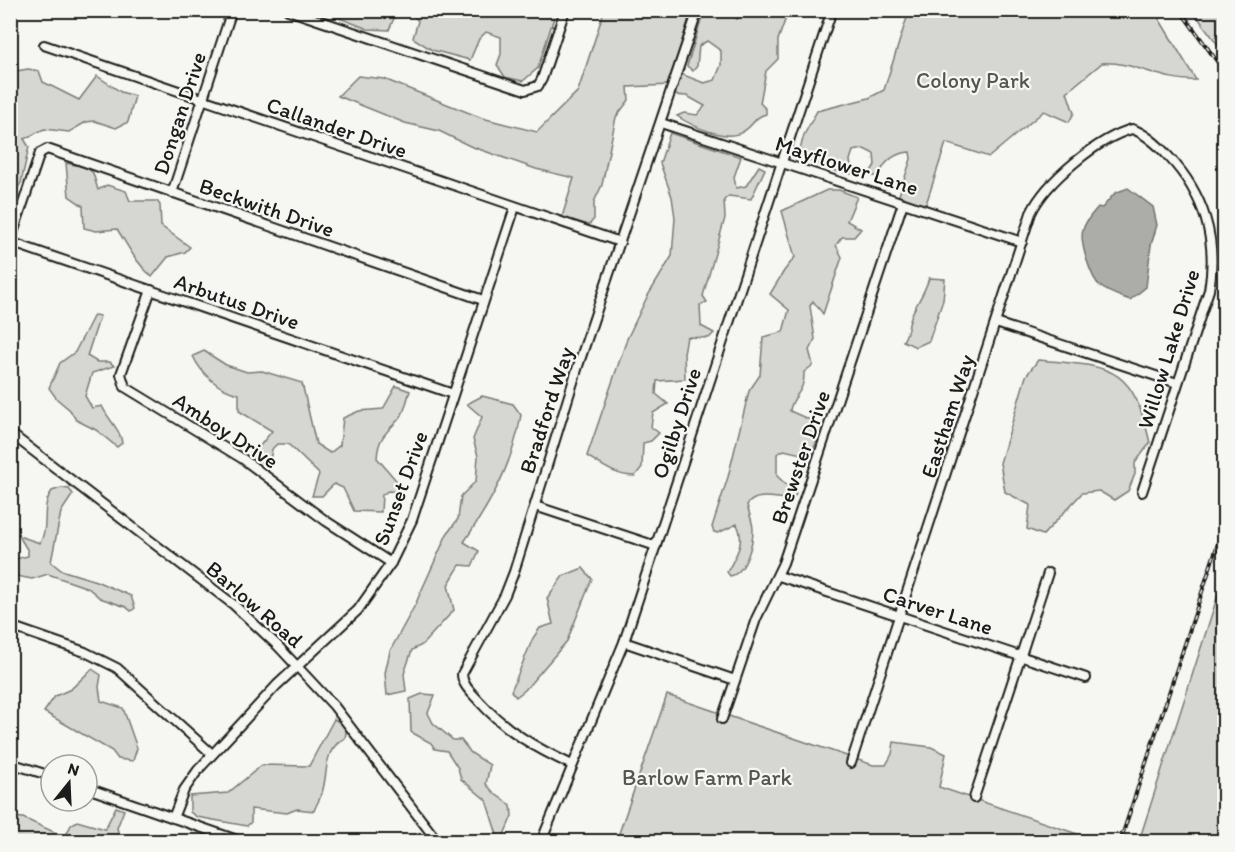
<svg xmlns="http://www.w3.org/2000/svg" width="1235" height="852" font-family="Itim,sans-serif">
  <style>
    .green { fill: #d6d6d2; stroke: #797977; stroke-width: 1.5 }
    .water { fill: #acaca9; stroke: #727271; stroke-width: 1.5 }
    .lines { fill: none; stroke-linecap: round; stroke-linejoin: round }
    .minor-casing { stroke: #1c1c1c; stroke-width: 12 }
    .minor { stroke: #f6f6f2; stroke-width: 8 }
    .rail-casing { stroke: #1c1c1c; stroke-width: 4 }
    .rail { stroke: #f6f6f2; stroke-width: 1.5; stroke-dasharray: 4.5; stroke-linecap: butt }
    .labels { text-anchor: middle; stroke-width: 4.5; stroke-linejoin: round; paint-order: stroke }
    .park-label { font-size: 22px; fill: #545453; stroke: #f6f6f2 }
    .street-label { font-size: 22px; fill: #1c1c1c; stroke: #f6f6f2 }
  </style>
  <rect width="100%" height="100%" fill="#f6f6f2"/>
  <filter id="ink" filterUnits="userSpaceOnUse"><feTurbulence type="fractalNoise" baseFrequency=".0167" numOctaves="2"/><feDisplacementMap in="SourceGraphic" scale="12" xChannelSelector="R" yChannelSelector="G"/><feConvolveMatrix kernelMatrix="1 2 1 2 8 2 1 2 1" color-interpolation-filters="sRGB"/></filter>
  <g filter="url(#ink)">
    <g class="green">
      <polygon points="321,11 397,11 389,30 368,29"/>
      <polygon points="403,11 556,11 538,68 523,81 505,77 497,65 501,54 501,37 486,32 479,39 470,60 432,50 413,38 418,21 411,12"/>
      <polygon points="604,11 691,11 669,85 628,87 629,100 616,117 602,185 594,202 594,219 589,225 562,217 574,178 536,169 470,146 439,131 405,123 338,96 358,76 384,79 482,118 537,132 578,91"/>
      <path d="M704,11H729L737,19L750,11H803L788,12L778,40V59L766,71L760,103L766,109V114C754,117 754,125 744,131C728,143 692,126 677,116L684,113L697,115L705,106L687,96L673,95L681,74L704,83L715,80L721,65V51L707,41L699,46L697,66L693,71L687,66Z"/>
      <path d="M909,11H1164L1158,17L1196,80C1163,82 1134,61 1102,63L1067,92L1074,113L1069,122L1044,111L989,157L946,143L924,210L897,201L911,159L910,152C894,153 884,162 879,176H872L870,173L875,165L874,154L864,149L853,151L850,160L852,174L836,171L802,158L799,153L804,135L817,111L869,98L884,90Z"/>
      <polygon points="1193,11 1224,11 1224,53"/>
      <polygon points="28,69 39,71 43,82 79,100 97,76 121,92 135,96 128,122 116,128 95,121 86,122 69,132 44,129 24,139 29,147 21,183 11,198 11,72"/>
      <path d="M670,133L741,157L734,177L736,188L746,186L759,166L765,169L751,199L729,196L724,200L725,218L703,296L707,302L700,305L701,326L714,333L709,338L687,337L684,353L685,379L657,381L656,394L668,404L653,413L651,427L659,433L651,441L643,443L642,467L635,476C616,476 603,466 587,456L627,339L647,297L672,256L675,218L672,197L660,163Z"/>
      <path d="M66,163L86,167L93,173L98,190L107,185L126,191L130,201H157L160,205L161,226L190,247L185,252L168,257L152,277C134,260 130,249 117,229L96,231L84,228L83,206L69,196Z"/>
      <path d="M827,190H839L857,197L847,221L861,229L854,237H842L836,245L842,257L823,314L813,301L810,306L815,339L809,350L813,365L804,372C805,394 791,396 790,411L817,423L818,439L810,456L784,450L777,454V476L796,494L793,499C778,500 757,491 747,505C749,513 753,523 753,529C753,544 746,573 730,576L727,572C736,555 746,543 737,524L718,533L714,532L712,527L728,477L749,391L760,375L763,337L783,332L789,310L770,294L784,271L795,257L782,211Z"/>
      <path d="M929,278L945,279L943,300L929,341L916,347L903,341C910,330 908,322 912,314C918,301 925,292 929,278Z"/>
      <path d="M94,315L100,316L87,356L97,362H110L114,366L92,373L85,396L92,408L102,406C107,418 121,430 122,443L117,447L96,430L76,420L70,410L57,399L49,388L60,363L75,352Z"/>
      <path d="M204,351L226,365L247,372L262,371L302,383L316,444L330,453L340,445L343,418L359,411L383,409L396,386L410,391C407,399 405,412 400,418C387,432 378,437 377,458L401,486V492L388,491L382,495L381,512L354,511L343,488L334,484L322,496H312L319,474L288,444H277L272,449L269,466L251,456V449L259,447L272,431L239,411V394C219,390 201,374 193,356Z"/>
      <path d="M1038,360C1111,367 1132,363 1150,443L1135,463V474L1128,491L1114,500L1099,491L1082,493L1043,535L1027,529L1030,505L1005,492L1000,463L1026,376Z"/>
      <path d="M482,396L513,404L521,415C513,464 491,502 464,542L479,551L472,566L460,565L448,585L454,610L422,645L412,650L404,674L406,691L387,695L385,673L390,651L415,605L447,534L458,519L461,496L476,481L478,456L473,439L482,417L467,404Z"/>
      <path d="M61,488L69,489L73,494L61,512L51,562L61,570L96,581L131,596L135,608L131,611L126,607L100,598L88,588L48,574L32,579L11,575V560L28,556V551L19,536L40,543C50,525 40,506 52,491Z"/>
      <polygon points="583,568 592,579 567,641 525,690 516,697 511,691 533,638 540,628 553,624 547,598 563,576"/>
      <polygon points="1224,576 1224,841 1139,841"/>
      <polygon points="92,669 101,675 99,687 101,701 123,708 137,748 133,761 118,759 112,751 44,712 55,696 71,689"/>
      <polygon points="422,694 435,695 428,713 433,723 453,740 461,740 471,753 490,765 486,784 495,794 511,805 512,816 503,837 498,838 486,800 461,779 458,768 447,751 435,749 431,743 411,732 410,699"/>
      <polygon points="667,695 873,765 886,765 892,754 894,742 931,747 946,754 939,787 1098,841 616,842"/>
      <path d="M334,719L347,727L345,738C322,751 329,771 322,793C320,799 316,805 314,811L297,809L287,813L251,809V822L247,826L197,817L190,812V796L228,793L262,765L309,766Z"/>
      <polygon points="116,807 124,810 117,828 120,839 123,841 11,841 11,817 23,818 65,837 71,825 77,821 105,829"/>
    </g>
    <path class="water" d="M1128,188L1153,207L1157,225L1151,245L1146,287L1130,300C1120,296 1108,293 1100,286C1091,278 1079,242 1083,230C1085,221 1092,214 1098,207L1102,208L1115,193Z"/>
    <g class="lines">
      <g class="minor-casing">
        <g id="minor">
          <polyline points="288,10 525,90 538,86 542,79 565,10"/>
          <polyline points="44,45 620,242"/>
          <polyline points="661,123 1022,242"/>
          <polyline points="172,193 232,10"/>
          <polyline points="10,242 40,153 47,149 483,300"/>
          <polyline points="10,242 453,394"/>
          <polyline points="151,290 121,374 125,387 243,459 326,521 391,563"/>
          <polyline points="996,323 1177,383"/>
          <polyline points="10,433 234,605 277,645 334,706 438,842"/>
          <polyline points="535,506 656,546"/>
          <polyline points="779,576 1086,678"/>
          <polyline points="10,626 85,652 117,668 212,754"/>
          <polyline points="624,642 735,680"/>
          <polyline points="722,719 756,619 783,563 903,203"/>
          <polyline points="10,763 51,776"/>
          <path d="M851,763L1031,213C1046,181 1099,138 1132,129C1147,134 1159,146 1169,157C1204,194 1218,240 1209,290L1142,492"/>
          <path d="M572,765C536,748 506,731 479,701C472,693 462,685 462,674L505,595L514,572L579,363L698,10"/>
          <polyline points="87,788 243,842"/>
          <polyline points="974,798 1048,573"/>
          <polyline points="173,818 184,790 198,770 277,685 358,610 391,563 412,520 515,207"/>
          <polyline points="541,842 624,642 832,10"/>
        </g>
      </g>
      <use href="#minor" class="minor"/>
      <g class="rail-casing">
        <g id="rail">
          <polyline points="1180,10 1224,71"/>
          <polyline points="1120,842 1224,525"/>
        </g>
      </g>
      <use href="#rail" class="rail"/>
    </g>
  </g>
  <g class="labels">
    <g class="park-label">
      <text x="973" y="88">Colony Park</text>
      <text x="707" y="785">Barlow Farm Park</text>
    </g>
    <g class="street-label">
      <text transform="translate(179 113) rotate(-72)" y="8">Dongan Drive</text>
      <text transform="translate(337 127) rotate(19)" y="8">Callander Drive</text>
      <text transform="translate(847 165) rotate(18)" y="8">Mayflower Lane</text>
      <text transform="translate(267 207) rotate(19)" y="8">Beckwith Drive</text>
      <text transform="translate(237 301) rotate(19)" y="8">Arbutus Drive</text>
      <text transform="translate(1168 349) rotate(-73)" y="8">Willow Lake Drive</text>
      <text transform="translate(546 410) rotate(-72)" y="8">Bradford Way</text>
      <text transform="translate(947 416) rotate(-72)" y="8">Eastham Way</text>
      <text transform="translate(676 423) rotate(-72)" y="8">Ogilby Drive</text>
      <text transform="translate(226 430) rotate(33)" y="8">Amboy Drive</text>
      <text transform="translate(800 457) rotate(-71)" y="8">Brewster Drive</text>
      <text transform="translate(400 488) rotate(-70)" y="8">Sunset Drive</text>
      <text transform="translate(255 604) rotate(41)" y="8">Barlow Road</text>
      <text transform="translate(938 610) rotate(18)" y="8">Carver Lane</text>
    </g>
  </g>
  <rect width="1235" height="852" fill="none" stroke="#f6f6f2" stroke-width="36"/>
  <rect x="18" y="18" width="1199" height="816" fill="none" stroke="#1c1c1c" stroke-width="2" filter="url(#ink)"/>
  <g transform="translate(69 783) rotate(18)"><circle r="28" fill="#f6f6f2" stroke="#9f9f9c" stroke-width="1.5"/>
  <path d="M0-4.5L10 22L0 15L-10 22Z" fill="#1c1c1c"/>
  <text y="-9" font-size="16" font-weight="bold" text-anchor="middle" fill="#1c1c1c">N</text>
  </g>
</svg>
